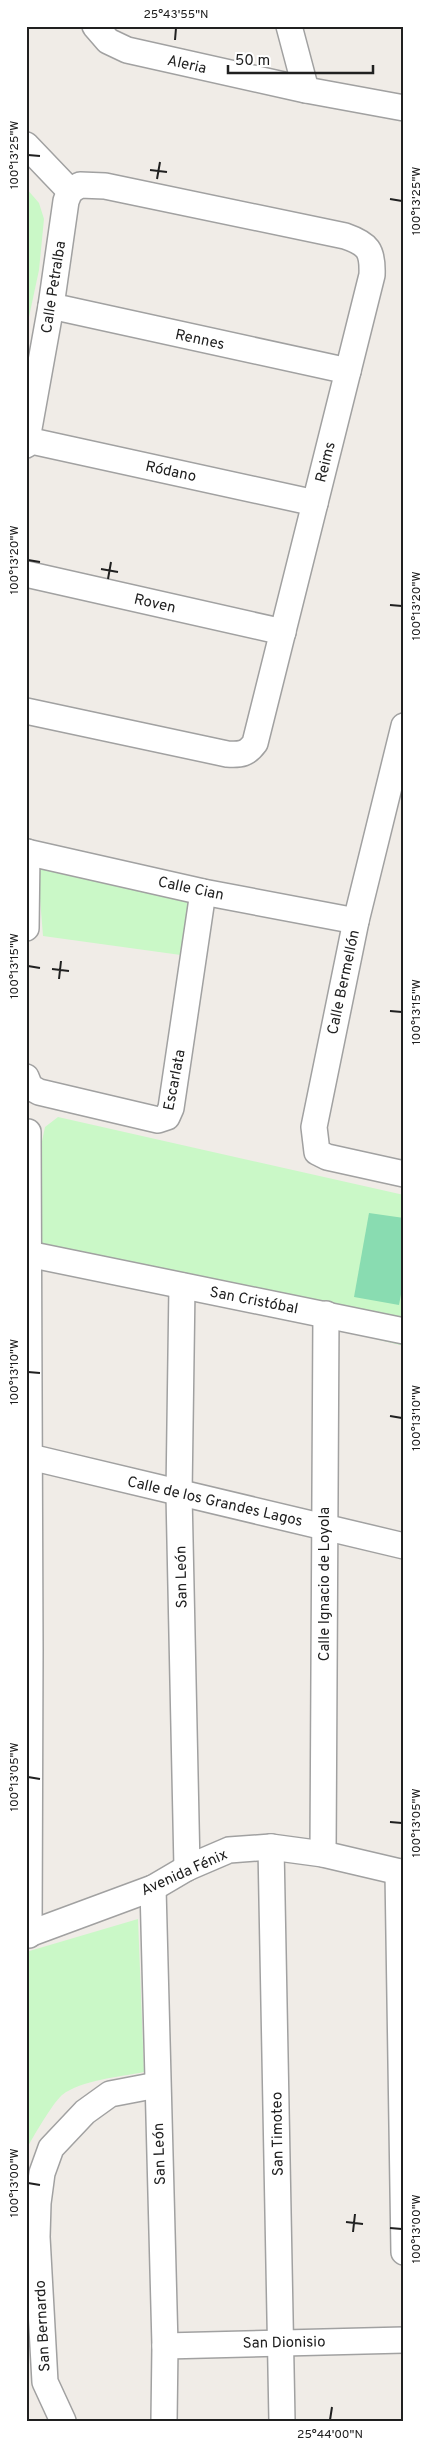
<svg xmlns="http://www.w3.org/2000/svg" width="430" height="2447" font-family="Overpass,sans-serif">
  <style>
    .park { fill: #caf8c7 }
    .pitch { fill: #89dcb1 }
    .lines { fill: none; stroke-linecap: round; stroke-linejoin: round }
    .minor-casing { stroke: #a1a1a1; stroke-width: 28 }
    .minor { stroke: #fff; stroke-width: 25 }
    .ticks { fill: none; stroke: #202020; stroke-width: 2 }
    .labels { text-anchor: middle; stroke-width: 4; stroke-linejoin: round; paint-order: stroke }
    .street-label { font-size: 15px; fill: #202020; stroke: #fff }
    .neatline { fill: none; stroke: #202020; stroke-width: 2 }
    .ticks-label { font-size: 12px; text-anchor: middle; fill: #202020 }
  </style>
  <rect width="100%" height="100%" fill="#f0ece7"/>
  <g class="park">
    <polygon points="26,188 39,203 44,219 39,270 26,331"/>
    <polygon points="37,861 197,897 188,956 43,936"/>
    <polygon points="58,1117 404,1195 404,1346 347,1332 326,1307 51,1268 34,1240 33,1184 45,1127"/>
    <path d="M138,1919L144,2072C120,2077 81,2080 62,2095C52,2104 33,2137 26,2150V1952Z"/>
  </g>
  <polygon class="pitch" points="369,1213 404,1218 404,1278 399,1305 354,1297"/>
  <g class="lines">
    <g class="minor-casing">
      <g id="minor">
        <polyline points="95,26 108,41 127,50 306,90 404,108"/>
        <polyline points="289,26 306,90"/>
        <polyline points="26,145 70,191"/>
        <polyline points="51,306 348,371"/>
        <polyline points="27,440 315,503"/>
        <polyline points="26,445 51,306 66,201 70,191"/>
        <polyline points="26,574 283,632"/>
        <path d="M26,711L227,754C241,755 247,754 255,743L372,275C373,250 368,244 345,236L105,186L80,185L70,191"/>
        <polyline points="404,726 356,921 314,1127 317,1152 327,1157 404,1174"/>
        <polyline points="26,852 203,892 356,921"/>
        <polyline points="26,928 27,852"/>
        <polyline points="26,1077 30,1087 39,1092 158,1120 167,1117 171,1108 203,892"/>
        <polyline points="28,1132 30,1649 29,1935"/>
        <polyline points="28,1254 404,1331"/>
        <polyline points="182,1286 179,1494 187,1868"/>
        <polyline points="26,1456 404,1546"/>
        <polyline points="271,1847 282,2421"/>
        <polyline points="323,1854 326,1314"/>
        <polyline points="398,1872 404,2252"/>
        <polyline points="153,1888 165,2346 164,2421"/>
        <polyline points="26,1935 153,1888 187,1868 229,1850 271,1847 323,1854 404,1873"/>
        <polyline points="165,2346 404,2340"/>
        <polyline points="63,2421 45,2382 37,2237 38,2203 42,2173 51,2148 85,2112 110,2094 157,2085"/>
      </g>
    </g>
    <use href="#minor" class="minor"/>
  </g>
  <path class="ticks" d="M175,40L176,28M28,155L40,156M150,170L167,172M157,179L160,162M390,199L402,201M28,560L40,562M101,569L118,572M108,579L111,562M390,605L402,606M28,966L40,968M52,969L69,971M59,979L61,961M390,1011L402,1012M28,1372L40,1373M390,1416L402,1418M28,1777L40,1779M390,1822L402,1823M28,2183L40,2185M346,2222L363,2224M390,2228L402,2229M353,2232L355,2214M330,2420L332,2407"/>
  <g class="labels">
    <g class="street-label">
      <text transform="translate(187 64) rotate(13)" y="5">Aleria</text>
      <text transform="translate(53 287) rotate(-81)" y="5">Calle Petralba</text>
      <text transform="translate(200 339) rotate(12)" y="5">Rennes</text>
      <text transform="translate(325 462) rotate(-76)" y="5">Reims</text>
      <text transform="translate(171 471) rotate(12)" y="5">Ródano</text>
      <text transform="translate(155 603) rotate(13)" y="5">Roven</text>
      <text transform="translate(191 888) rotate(12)" y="5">Calle Cian</text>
      <text transform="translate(343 982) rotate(-78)" y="5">Calle Bermellón</text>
      <text transform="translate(174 1080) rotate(-79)" y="5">Escarlata</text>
      <text transform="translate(254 1300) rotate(11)" y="5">San Cristóbal</text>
      <text transform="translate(215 1501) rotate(13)" y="5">Calle de los Grandes Lagos</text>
      <text transform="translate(181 1577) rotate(-91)" y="5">San León</text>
      <text transform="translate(324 1584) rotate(-90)" y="5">Calle Ignacio de Loyola</text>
      <text transform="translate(184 1872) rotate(-24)" y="5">Avenida Fénix</text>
      <text transform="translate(277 2134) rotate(-91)" y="5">San Timoteo</text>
      <text transform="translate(159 2154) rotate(-92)" y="5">San León</text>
      <text transform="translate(42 2326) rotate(-93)" y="5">San Bernardo</text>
      <text transform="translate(284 2342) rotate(-1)" y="5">San Dionisio</text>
    </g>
  </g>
  <rect width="430" height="2447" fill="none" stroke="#ffffff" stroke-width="55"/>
  <path d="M228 65v8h145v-8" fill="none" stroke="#202020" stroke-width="2.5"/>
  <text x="235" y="65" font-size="15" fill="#202020" stroke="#ffffff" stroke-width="4" paint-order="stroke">50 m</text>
  <rect x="28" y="28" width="374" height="2392" class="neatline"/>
  <g class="ticks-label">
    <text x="176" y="18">25°43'55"N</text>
    <text transform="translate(14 155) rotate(-90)" y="4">100°13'25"W</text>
    <text transform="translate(416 201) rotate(-90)" y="4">100°13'25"W</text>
    <text transform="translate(14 560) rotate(-90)" y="4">100°13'20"W</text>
    <text transform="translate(416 606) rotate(-90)" y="4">100°13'20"W</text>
    <text transform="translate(14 966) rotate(-90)" y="4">100°13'15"W</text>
    <text transform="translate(416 1012) rotate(-90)" y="4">100°13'15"W</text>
    <text transform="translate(14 1372) rotate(-90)" y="4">100°13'10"W</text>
    <text transform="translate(416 1418) rotate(-90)" y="4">100°13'10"W</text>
    <text transform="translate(14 1777) rotate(-90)" y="4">100°13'05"W</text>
    <text transform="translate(416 1823) rotate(-90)" y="4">100°13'05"W</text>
    <text transform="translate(14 2183) rotate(-90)" y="4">100°13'00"W</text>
    <text transform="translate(416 2229) rotate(-90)" y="4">100°13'00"W</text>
    <text x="330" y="2438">25°44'00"N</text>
  </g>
</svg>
